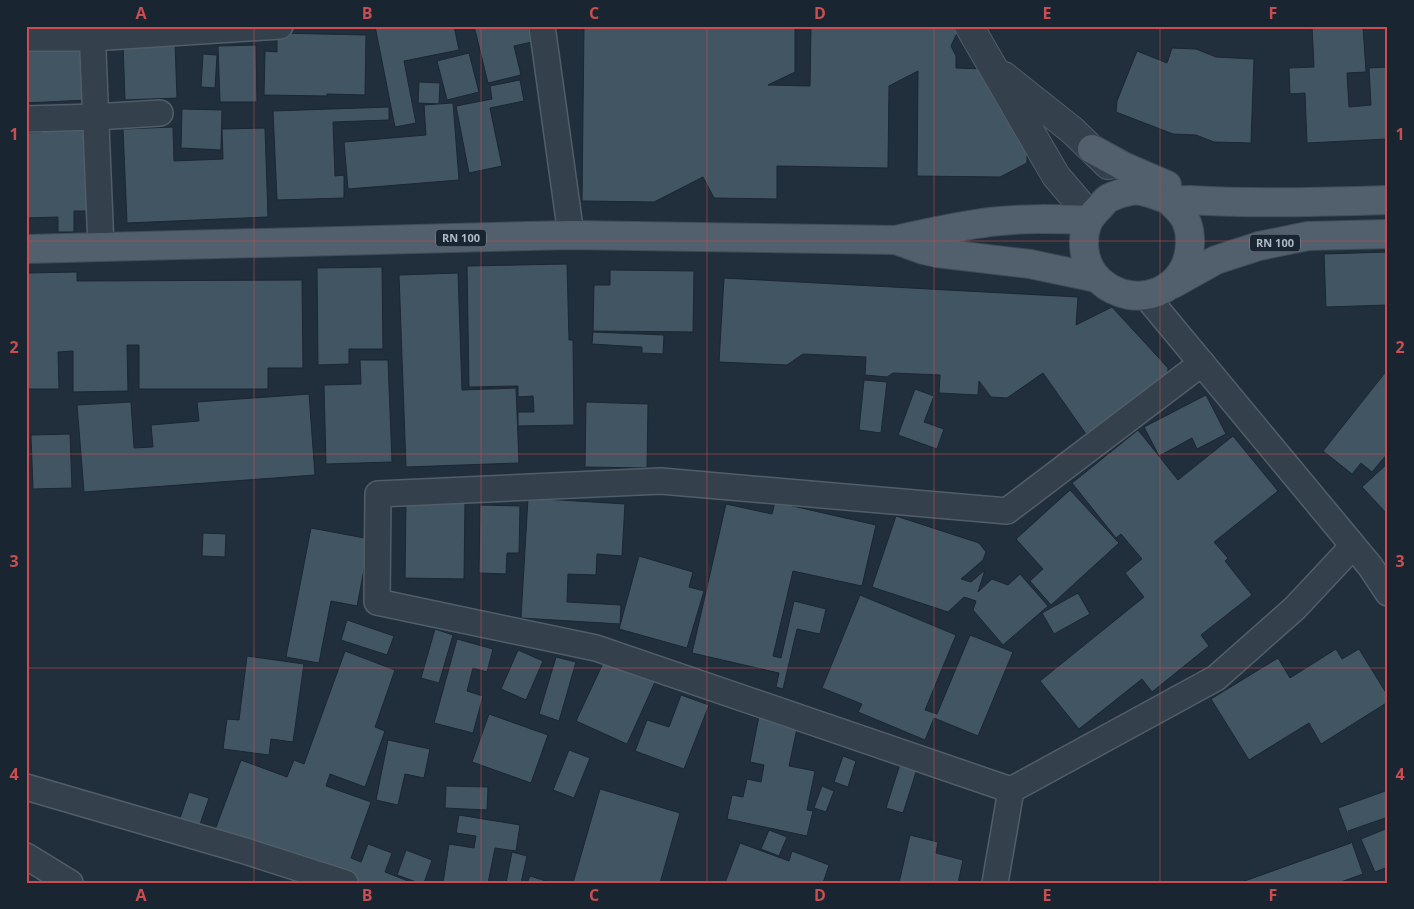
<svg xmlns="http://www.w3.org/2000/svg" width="1414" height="909" font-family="'Open Sans',sans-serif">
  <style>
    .building { fill: #425562; stroke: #1b2732 }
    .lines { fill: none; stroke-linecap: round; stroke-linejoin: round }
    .minor-casing { stroke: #515e69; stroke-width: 28 }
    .tertiary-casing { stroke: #515e69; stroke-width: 30 }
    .primary-casing { stroke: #404c57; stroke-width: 30 }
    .minor { stroke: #34404b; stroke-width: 25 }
    .tertiary { stroke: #34404b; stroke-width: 28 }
    .primary { stroke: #51606c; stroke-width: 28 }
    .grid { fill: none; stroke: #cc4d50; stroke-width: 1; stroke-opacity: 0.55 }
    .labels { text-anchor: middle; stroke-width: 4; stroke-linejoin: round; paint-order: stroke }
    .shield { fill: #192530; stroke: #818e9a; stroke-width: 1 }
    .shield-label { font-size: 11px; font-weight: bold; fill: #aebbc7 }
    .neatline { fill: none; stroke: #cc4d50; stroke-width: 2 }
    .grid-label { font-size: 16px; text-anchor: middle; font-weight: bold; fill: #cc4d50 }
  </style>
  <rect width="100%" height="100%" fill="#202f3b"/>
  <g class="building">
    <polygon points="375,26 454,26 459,50 404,61 416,123 395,127"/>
    <polygon points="474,26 528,26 532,42 514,46 521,75 488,83"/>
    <polygon points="584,26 795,26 795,72 768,85 810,86 811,26 955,26 958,31 951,46 956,56 956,68 986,69 1027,151 1027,163 1000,177 917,176 918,71 889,86 888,168 777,166 777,199 714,198 703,177 654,202 582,201"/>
    <polygon points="1312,26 1363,26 1366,72 1347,73 1349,107 1371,105 1369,68 1388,67 1388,139 1307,143 1305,93 1290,94 1289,68 1314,67"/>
    <polygon points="277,33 366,35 365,95 327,94 327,96 264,95 265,51 277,52"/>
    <polygon points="85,41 87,100 26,103 26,43"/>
    <polygon points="175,42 177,98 125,100 123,44"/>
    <polygon points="256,45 257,102 220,102 218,46"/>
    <polygon points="1172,48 1196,49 1216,57 1254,59 1251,143 1214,142 1196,135 1173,134 1116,112 1117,101 1137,51 1167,63"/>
    <polygon points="469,53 479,92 447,100 437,61"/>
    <polygon points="203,54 217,55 215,88 201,87"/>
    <polygon points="520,80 524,101 490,108 502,166 469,173 456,106 492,99 490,86"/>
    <polygon points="419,82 440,83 439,104 418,103"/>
    <polygon points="453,103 459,180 348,189 344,142 426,135 424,105"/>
    <polygon points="389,107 389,120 333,122 335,176 344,175 344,198 277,200 273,111"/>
    <polygon points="182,109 222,110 221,150 181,148"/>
    <polygon points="42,122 87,122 87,211 74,211 74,232 58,232 58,217 26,218 26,133 42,132"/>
    <polygon points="173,127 174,161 223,159 222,129 265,128 268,217 127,223 123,129"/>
    <polygon points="1388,252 1388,305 1326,307 1324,254"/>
    <polygon points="567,264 569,340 573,340 574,425 518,426 518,412 534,412 533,396 518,397 518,386 469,387 467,266"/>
    <polygon points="382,267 383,349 349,349 349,364 318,365 317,268"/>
    <polygon points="610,270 694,271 693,332 593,331 594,285 610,285"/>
    <polygon points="77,272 77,281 302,280 303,368 268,368 268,389 139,389 139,345 127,345 128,391 73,392 73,351 58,352 59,389 26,389 26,273"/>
    <polygon points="458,273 462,390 516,388 519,463 406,467 399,275"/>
    <polygon points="724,278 1078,297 1076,325 1112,307 1168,368 1167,384 1111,416 1086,434 1043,373 1007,398 991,397 979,381 978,395 939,393 940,375 893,373 887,377 865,375 866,357 803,354 787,365 719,362"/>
    <polygon points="593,332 664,335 663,354 642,353 642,347 592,344"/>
    <polygon points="360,360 388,360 392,462 326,464 324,385 361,384"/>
    <polygon points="1388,369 1388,453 1372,472 1361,463 1352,474 1323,451"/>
    <polygon points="864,380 887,382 881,433 859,430"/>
    <polygon points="915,389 934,396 924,422 944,429 937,449 898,435"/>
    <polygon points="309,394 315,475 84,492 77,405 131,402 134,448 153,447 151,425 199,421 197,402"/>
    <polygon points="1206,395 1226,434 1197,449 1192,438 1159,456 1144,427"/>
    <polygon points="586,402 648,404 647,468 585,467"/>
    <polygon points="1138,430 1178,480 1233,436 1278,491 1214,542 1228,558 1225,561 1252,595 1201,635 1209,646 1152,692 1142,679 1079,729 1040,681 1144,597 1125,573 1142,559 1121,534 1116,538 1072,483"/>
    <polygon points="70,434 72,488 33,489 31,435"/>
    <polygon points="1388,463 1388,515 1362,487"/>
    <polygon points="1070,490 1119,543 1051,605 1030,581 1043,569 1016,539"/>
    <polygon points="528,498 625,504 622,556 597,554 596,575 568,574 567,602 621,605 620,624 521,618"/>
    <polygon points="406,501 465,501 464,579 405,578"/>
    <polygon points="775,502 876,525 862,586 793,571 773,656 781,658 794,601 826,609 820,634 797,629 783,689 776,687 779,673 692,653 726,504 772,514"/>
    <polygon points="480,505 520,506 519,553 507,553 506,574 479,573"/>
    <polygon points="896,516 979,543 986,552 983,560 961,579 971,582 985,570 978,592 992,579 1008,585 1020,574 1048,606 1003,645 973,610 976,601 964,597 948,612 872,587"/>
    <polygon points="311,528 370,539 357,606 331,601 319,663 286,657"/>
    <polygon points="203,533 226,534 225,557 202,556"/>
    <polygon points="639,556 693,572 689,587 704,591 687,648 619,629"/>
    <polygon points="1078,593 1090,614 1054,634 1042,613"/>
    <polygon points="860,595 956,635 925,710 937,714 970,635 1013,652 978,736 934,718 925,740 858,712 862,704 822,688"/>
    <polygon points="347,620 394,636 387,655 341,640"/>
    <polygon points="435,629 453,635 439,683 421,678"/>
    <polygon points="457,639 493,649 487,672 473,668 467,691 483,696 473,733 434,723"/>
    <polygon points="1336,649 1342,659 1359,649 1388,696 1388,702 1321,744 1309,723 1249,760 1211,699 1278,658 1290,678"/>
    <polygon points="518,650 543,661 526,700 501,689"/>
    <polygon points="345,651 395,670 375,727 385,731 365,787 330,774 326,786 371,802 351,858 361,862 368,844 392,853 385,872 413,883 359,883 215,830 241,760 287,777 294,760 304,764"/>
    <polygon points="247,656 304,664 293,742 271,739 269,755 223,749 227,719 239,720"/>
    <polygon points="556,657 576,662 559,721 539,714"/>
    <polygon points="605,659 655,682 627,744 576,721"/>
    <polygon points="681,695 709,705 684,769 635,751 647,720 669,727"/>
    <polygon points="489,714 548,735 531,783 472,762"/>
    <polygon points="759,716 798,724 789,766 815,771 807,810 813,811 807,836 727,819 732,795 743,797 747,779 761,782 764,765 750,762"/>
    <polygon points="388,740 430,749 424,778 405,774 398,805 376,800"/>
    <polygon points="569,750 590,758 574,798 553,790"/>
    <polygon points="843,756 856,761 848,787 834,782"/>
    <polygon points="901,761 918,766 903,813 886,808"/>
    <polygon points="446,786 488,787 487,810 445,808"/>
    <polygon points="822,786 834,791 826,812 814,808"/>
    <polygon points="600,789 680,813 660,883 573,883"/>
    <polygon points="1388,790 1388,817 1348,831 1363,874 1338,883 1239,883 1351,843 1338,808"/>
    <polygon points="189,792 209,798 199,827 179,821"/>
    <polygon points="459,815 520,825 516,851 495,848 488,883 443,883 449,844 474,848 476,836 456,833"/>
    <polygon points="1388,828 1388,867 1375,872 1361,839"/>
    <polygon points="769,830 787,837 779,856 761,849"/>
    <polygon points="910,835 938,842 936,853 963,860 958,883 899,883"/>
    <polygon points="740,843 789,861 792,851 829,865 823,883 725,883"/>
    <polygon points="406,850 432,860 424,883 419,883 397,875"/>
    <polygon points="512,852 527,856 521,883 506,883"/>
    <polygon points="530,876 552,883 527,883"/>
  </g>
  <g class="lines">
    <g class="minor-casing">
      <g id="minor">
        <polyline points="92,26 101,248"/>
        <polyline points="542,26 571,235"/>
        <polyline points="26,38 92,38 280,26"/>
        <polyline points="26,119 95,117 160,113"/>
        <polyline points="1146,296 1370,566 1388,593"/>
        <polyline points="26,787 242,850 345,883"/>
        <polyline points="1011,790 596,648 377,602 378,494 661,481 1007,511 1202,363"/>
        <polyline points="26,856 70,883"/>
        <polyline points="995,883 1011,790 1216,678 1295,608 1353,546"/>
      </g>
    </g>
    <g class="tertiary-casing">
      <g id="tertiary">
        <polyline points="969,26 1056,176 1091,217"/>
        <polyline points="1004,76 1073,131 1108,165"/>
      </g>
    </g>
    <g class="primary-casing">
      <g id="primary">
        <polyline points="1092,149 1123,166 1167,185"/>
        <path d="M1168,199C1172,204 1177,208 1181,213C1187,220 1190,231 1190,241C1191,291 1135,313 1099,280C1083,265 1080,239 1089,220C1091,216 1095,212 1099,208C1102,205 1105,200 1109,198C1115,195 1125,192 1131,191C1144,188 1156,197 1168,199C1175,201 1183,200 1190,200C1256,204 1322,202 1388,200"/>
        <polyline points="896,240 924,250 937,253 1030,264 1097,278"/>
        <path d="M26,249L571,235L896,240C927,233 958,226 990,222C1022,218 1056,219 1089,220"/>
        <polyline points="1173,284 1216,260 1259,246 1308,236 1388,234"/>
      </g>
    </g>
    <use href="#minor" class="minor"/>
    <use href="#tertiary" class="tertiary"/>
    <use href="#primary" class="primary"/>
  </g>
  <path class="grid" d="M254,26V883M481,26V883M707,26V883M934,26V883M1160,26V883M26,241H1388M26,454H1388M26,668H1388"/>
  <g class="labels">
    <g class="shield">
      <rect x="436" y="229.5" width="50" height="17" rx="4"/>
      <rect x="1250" y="234.5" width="50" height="17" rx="4"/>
    </g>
    <g class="shield-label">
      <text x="461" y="242">RN 100</text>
      <text x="1275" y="247">RN 100</text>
    </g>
  </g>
  <rect width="1414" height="909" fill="none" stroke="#192530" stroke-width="55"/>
  <rect x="28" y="28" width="1358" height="854" class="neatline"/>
  <g class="grid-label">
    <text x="141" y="19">A</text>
    <text x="367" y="19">B</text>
    <text x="594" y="19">C</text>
    <text x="820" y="19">D</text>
    <text x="1047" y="19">E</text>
    <text x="1273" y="19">F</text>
    <text x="14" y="140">1</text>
    <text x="1400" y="140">1</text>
    <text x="14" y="353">2</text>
    <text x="1400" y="353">2</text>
    <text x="14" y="567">3</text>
    <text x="1400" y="567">3</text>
    <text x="14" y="780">4</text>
    <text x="1400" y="780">4</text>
    <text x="141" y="901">A</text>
    <text x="367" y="901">B</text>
    <text x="594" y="901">C</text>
    <text x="820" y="901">D</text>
    <text x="1047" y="901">E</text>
    <text x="1273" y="901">F</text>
  </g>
</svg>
